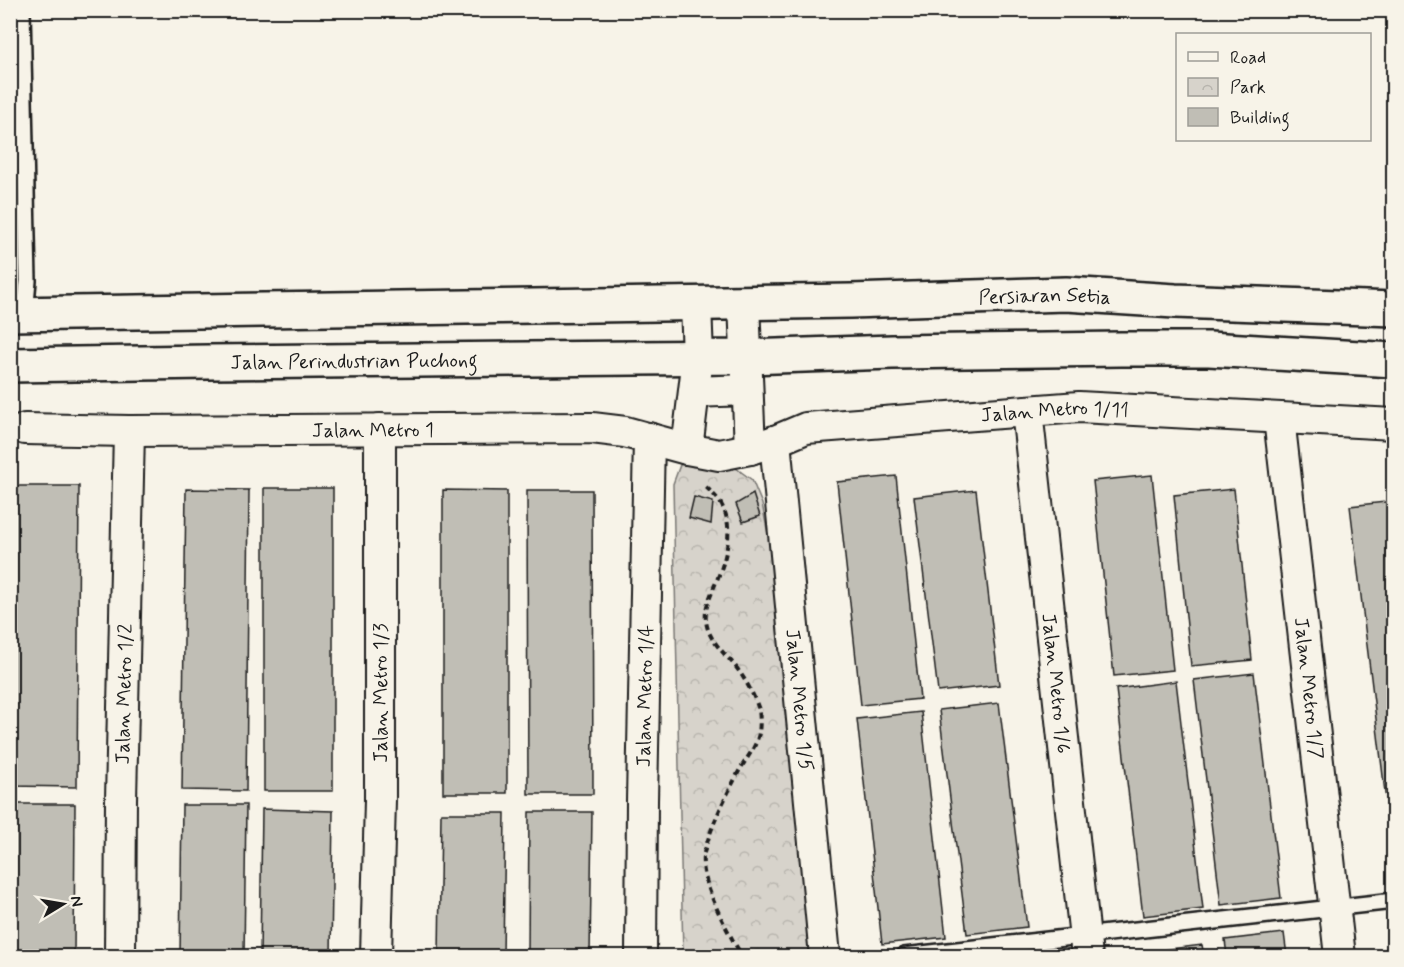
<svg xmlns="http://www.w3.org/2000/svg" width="1404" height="967" font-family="Mynerve,sans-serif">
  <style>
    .park { fill: url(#park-crowns); stroke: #7a7874; stroke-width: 1.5 }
    .building { fill: #c0beb5; stroke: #1c1c1c; stroke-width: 1.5 }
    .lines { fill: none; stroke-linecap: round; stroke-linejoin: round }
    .service-casing { stroke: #1c1c1c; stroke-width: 20 }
    .minor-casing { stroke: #1c1c1c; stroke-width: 34 }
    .tertiary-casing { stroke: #1c1c1c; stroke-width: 38 }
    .path { stroke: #1c1c1c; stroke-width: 4; stroke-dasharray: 6 4.5; stroke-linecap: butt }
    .service { stroke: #f7f3e8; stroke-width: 15 }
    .minor { stroke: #f7f3e8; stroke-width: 30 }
    .tertiary { stroke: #f7f3e8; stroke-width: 33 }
    .labels { text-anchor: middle; stroke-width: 5; stroke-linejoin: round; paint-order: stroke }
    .street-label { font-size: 20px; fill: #1c1c1c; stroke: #f7f3e8 }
  </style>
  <defs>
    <pattern id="park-crowns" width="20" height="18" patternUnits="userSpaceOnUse" patternTransform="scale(1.5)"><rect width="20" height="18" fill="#d7d3cb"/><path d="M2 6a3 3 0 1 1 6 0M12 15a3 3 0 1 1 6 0" fill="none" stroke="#b8b5ae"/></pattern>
  </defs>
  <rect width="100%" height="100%" fill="#f7f3e8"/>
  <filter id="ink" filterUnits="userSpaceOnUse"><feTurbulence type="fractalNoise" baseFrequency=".0167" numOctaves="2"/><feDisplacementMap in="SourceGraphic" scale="12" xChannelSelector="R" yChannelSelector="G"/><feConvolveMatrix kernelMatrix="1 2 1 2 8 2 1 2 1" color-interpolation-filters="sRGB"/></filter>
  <g filter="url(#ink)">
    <polygon class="park" points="697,461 729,463 752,480 762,504 770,544 815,956 683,956 673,484 680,465"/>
    <g class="building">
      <polygon points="1152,475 1173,670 1114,676 1093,481"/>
      <polygon points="896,476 920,699 861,705 837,482"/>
      <polygon points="10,486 79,486 77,787 10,786"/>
      <rect x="264" y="488" width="69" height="303"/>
      <polygon points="186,489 249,490 246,791 182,790"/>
      <polygon points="1234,489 1252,660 1191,666 1174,495"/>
      <polygon points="443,490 507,491 507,793 443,793"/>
      <polygon points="527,490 592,490 593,794 528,794"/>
      <polygon points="976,490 999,685 938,692 914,497"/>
      <polygon points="753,494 760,516 743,522 736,504"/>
      <polygon points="694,497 713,502 711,524 689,518"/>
      <polygon points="1394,501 1394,866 1350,506"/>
      <polygon points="1254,673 1281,898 1221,905 1194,680"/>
      <polygon points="1176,681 1203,909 1143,916 1116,689"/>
      <polygon points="999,703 1027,927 967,934 939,710"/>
      <polygon points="921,712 946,937 882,944 857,719"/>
      <polygon points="11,804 75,804 74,956 10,956"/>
      <polygon points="182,805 246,805 244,956 180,956"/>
      <polygon points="262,809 333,811 331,956 260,956"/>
      <polygon points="529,812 592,812 590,956 528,956"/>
      <polygon points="441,813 505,813 503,956 439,956"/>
      <polygon points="1284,933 1287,956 1227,956 1225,940"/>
      <polygon points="1202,945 1204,956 1146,956 1146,952"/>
    </g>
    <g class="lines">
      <g class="service-casing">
        <g id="service">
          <polyline points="22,10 28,281 25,314"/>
          <polyline points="904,956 1394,901"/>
        </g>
      </g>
      <g class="minor-casing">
        <g id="minor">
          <polyline points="744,303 750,449"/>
          <polyline points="694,392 747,390"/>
          <path id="s1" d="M1027,411L1087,956"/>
          <path id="s2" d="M1279,418L1340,956"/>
          <path id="s3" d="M25,429L129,431L592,428L625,432L687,449L719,455L750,449L775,441L806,428L1079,407L1394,424"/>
          <path id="s4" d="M775,441L825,956"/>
          <polyline points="687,449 698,357 696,304"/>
          <path id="s5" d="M120,956L121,800L129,431"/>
          <polyline points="376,956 380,800 380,429"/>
          <path id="s6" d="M641,956L642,801L649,438"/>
        </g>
      </g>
      <g class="tertiary-casing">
        <g id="tertiary">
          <path id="s7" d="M10,314L851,301L1066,294L1175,301L1394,309"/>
          <path id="s8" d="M10,365L208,362L745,357L892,352L1121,349H1209L1394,360"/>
        </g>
      </g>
      <path class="path" d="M706,487C711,492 718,498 721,504C736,529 725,562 714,587C709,601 703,610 707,626C710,639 720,649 729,659C741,671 754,694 759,710C760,716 760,726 759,733C756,749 743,762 736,777C725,798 714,820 707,843C706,847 704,852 703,856C700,883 729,934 742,956"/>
      <use href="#service" class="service"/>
      <use href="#minor" class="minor"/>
      <use href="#tertiary" class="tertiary"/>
    </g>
  </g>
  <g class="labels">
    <g class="street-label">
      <text dy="7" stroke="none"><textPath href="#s7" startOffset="1035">Persiaran Setia</textPath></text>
      <text dy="7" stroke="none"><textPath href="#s8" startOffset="344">Jalan Perindustrian Puchong</textPath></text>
      <text dy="7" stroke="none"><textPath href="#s3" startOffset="1038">Jalan Metro 1/11</textPath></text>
      <text dy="7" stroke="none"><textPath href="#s3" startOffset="348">Jalan Metro 1</textPath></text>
      <text dy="7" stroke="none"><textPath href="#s1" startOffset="274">Jalan Metro 1/6</textPath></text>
      <text dy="7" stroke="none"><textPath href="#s2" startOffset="272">Jalan Metro 1/7</textPath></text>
      <text transform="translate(380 693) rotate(-90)" y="7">Jalan Metro 1/3</text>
      <text dy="7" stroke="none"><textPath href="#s5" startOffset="262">Jalan Metro 1/2</textPath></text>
      <text dy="7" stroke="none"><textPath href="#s6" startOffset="260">Jalan Metro 1/4</textPath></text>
      <text dy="7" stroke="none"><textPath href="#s4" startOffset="260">Jalan Metro 1/5</textPath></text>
    </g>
  </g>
  <rect width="1404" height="967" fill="none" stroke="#f7f3e8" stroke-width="36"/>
  <rect x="18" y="18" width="1368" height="931" fill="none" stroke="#1c1c1c" stroke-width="2" filter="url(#ink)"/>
  <rect x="1176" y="33" width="195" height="108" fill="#f7f3e8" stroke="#9f9d96" stroke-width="1.5"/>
  <rect x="1188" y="52" width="30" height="9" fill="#f7f3e8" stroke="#9f9d96" stroke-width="1.5"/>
  <text x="1230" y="63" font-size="18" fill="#1c1c1c">Road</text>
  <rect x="1188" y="78" width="30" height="18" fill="url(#park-crowns)" stroke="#9f9d96" stroke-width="1.5"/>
  <text x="1230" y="93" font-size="18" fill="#1c1c1c">Park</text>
  <rect x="1188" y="108" width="30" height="18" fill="#c0beb5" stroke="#9f9d96" stroke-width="1.5"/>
  <text x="1230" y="123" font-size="18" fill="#1c1c1c">Building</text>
  <g transform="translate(63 904) rotate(79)" stroke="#f7f3e8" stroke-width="4.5" paint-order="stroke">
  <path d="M0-4.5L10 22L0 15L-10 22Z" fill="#1c1c1c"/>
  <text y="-9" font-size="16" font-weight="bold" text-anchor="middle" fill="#1c1c1c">N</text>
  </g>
</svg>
